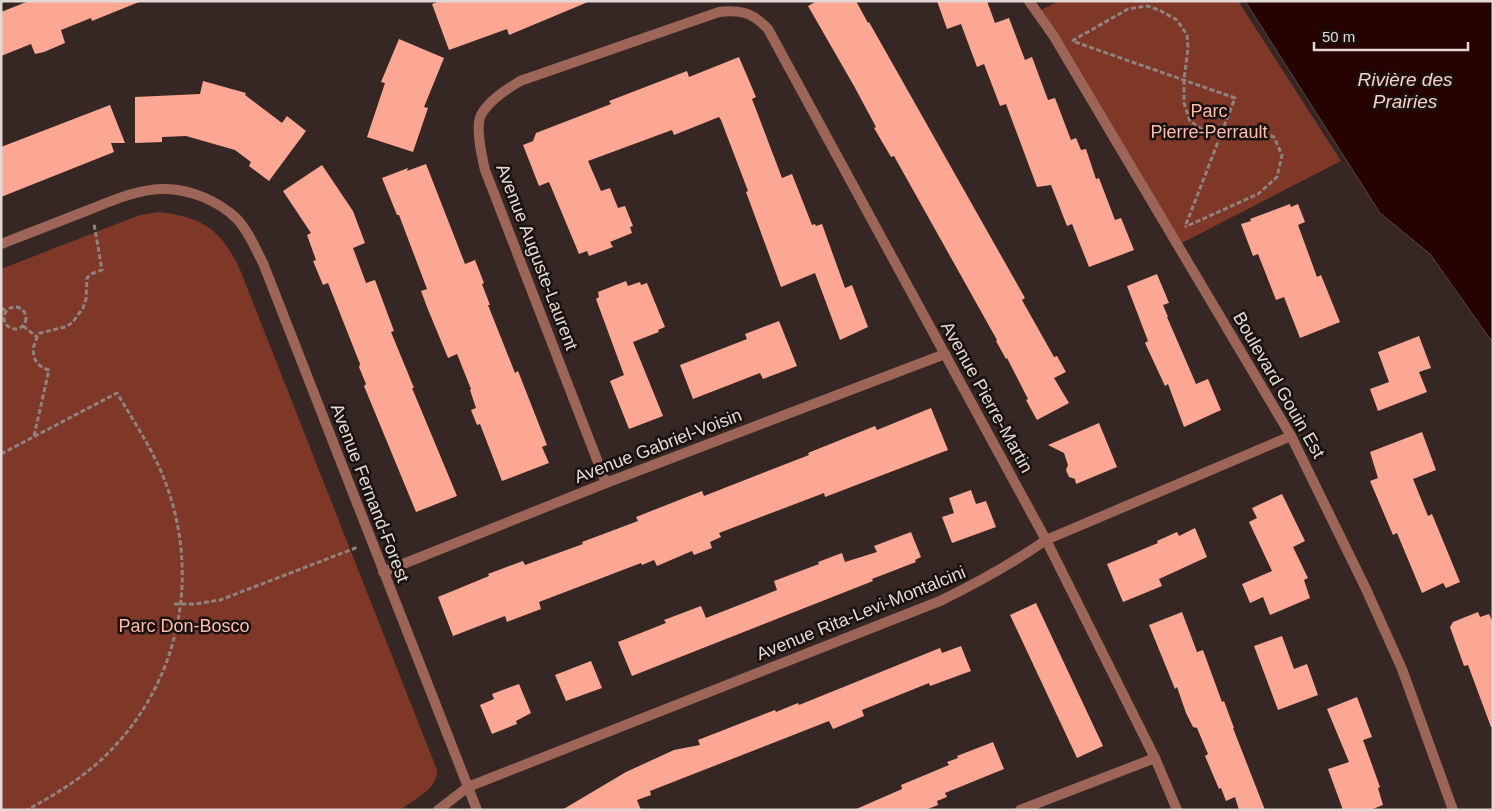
<svg xmlns="http://www.w3.org/2000/svg" width="1494" height="811" font-family="Arial,sans-serif">
  <style>
    .green { fill: #7f3727 }
    .water { fill: #260300; stroke: #5f4340 }
    .building { fill: #fca793 }
    .lines { fill: none; stroke-linecap: round; stroke-linejoin: round }
    .path { stroke: #908280; stroke-width: 3; stroke-dasharray: 5 2.5; stroke-linecap: butt }
    .minor { stroke: #9c6558; stroke-width: 10 }
    .tertiary { stroke: #9c6558; stroke-width: 10 }
    .labels { text-anchor: middle; stroke-width: 5; stroke-linejoin: round; paint-order: stroke }
    .park-label { font-size: 18px; fill: #fdbbab; stroke: #191210 }
    .street-label { font-size: 18px; fill: #e3d8d6; stroke: #191210 }
    .water-label { font-size: 19px; font-style: italic; fill: #fccec3; stroke: #191210 }
  </style>
  <rect width="100%" height="100%" fill="#372724"/>
  <g class="green">
    <polygon points="1059,1 1238,1 1341,161 1178,245 1037,12"/>
    <path d="M159,212C202,217 220,229 239,267L437,770C439,788 413,800 400,810H1V269L140,215Z"/>
  </g>
  <polygon class="water" points="1245,1 1493,1 1493,343 1430,254 1380,213"/>
  <g class="building">
    <polygon points="29,1 139,1 139,2 92,21 91,18 61,30 65,43 44,52 35,54 31,44 1,56 1,12"/>
    <polygon points="441,1 588,1 588,2 509,35 507,29 449,50 432,4"/>
    <polygon points="817,1 856,1 868,23 869,22 1025,298 1022,300 1054,357 1057,356 1066,372 1054,378 1069,403 1037,420 1026,400 1028,399 1007,358 1006,359 996,341 997,340 894,156 891,157 874,128 876,127 854,86 808,6"/>
    <polygon points="937,1 987,1 995,23 1009,18 1025,60 1032,57 1048,100 1055,98 1071,140 1076,138 1081,150 1086,149 1096,179 1099,178 1115,220 1121,218 1134,250 1089,267 1072,224 1067,226 1051,185 1037,187 1006,104 1000,106 984,64 977,67 961,24 947,29"/>
    <polygon points="399,39 444,58 424,107 428,108 413,152 367,137 385,83 381,82"/>
    <polygon points="739,57 756,97 752,99 782,178 792,174 812,225 815,224 816,226 822,224 845,288 852,285 868,327 840,340 815,273 781,287 746,192 748,191 721,120 719,117 674,135 672,130 588,161 601,191 610,188 618,208 625,206 633,226 630,227 632,233 610,242 613,247 589,256 587,251 579,254 549,182 539,186 523,145 533,141 536,133 611,104 609,101 687,71 689,77"/>
    <polygon points="203,81 246,93 245,95 282,123 287,116 306,131 269,181 249,166 251,162 235,150 186,136 162,137 162,142 135,143 135,97 200,94"/>
    <polygon points="110,105 125,143 111,143 114,152 1,197 1,147"/>
    <polygon points="426,164 465,264 475,260 484,283 482,284 490,305 488,305 515,373 518,371 547,445 542,447 549,463 502,481 480,424 477,425 471,410 476,408 470,390 471,389 457,354 448,358 427,307 421,291 427,289 399,215 397,215 382,178 408,168 407,171"/>
    <polygon points="322,165 353,211 365,243 353,248 366,283 375,280 394,331 391,332 414,388 412,388 457,496 416,512 364,386 366,384 359,367 360,364 328,283 323,285 313,261 316,260 307,235 311,233 283,191"/>
    <polygon points="1290,204 1291,207 1298,204 1305,222 1298,225 1317,277 1321,275 1340,322 1300,338 1284,297 1276,300 1258,254 1253,256 1241,224 1251,221 1250,219"/>
    <polygon points="1157,274 1169,303 1163,305 1168,317 1167,317 1196,384 1208,379 1221,410 1184,427 1168,384 1165,386 1145,343 1148,341 1127,286"/>
    <polygon points="626,281 628,286 640,282 641,285 647,283 665,327 658,330 659,332 633,342 663,416 629,429 610,381 624,375 596,299 599,297 598,292"/>
    <polygon points="779,321 797,366 763,379 760,373 693,399 680,365 747,339 745,334"/>
    <polygon points="1419,336 1431,368 1419,372 1427,392 1378,411 1370,389 1389,382 1378,352"/>
    <polygon points="931,408 948,450 825,497 824,493 719,533 721,537 710,542 712,548 694,555 692,551 657,566 654,560 642,565 641,563 539,602 541,609 507,622 505,616 453,636 438,597 489,576 488,574 523,561 525,565 583,544 582,542 638,521 636,517 702,491 704,496 809,455 808,453 875,426 877,430"/>
    <polygon points="1099,423 1117,467 1076,484 1075,479 1069,477 1066,470 1068,465 1064,453 1048,445"/>
    <polygon points="1422,432 1436,470 1413,479 1428,516 1432,514 1460,582 1446,588 1443,583 1422,593 1397,533 1393,535 1370,481 1378,478 1370,452"/>
    <polygon points="971,490 976,504 986,501 996,527 952,543 942,517 954,513 949,498"/>
    <polygon points="1282,494 1305,541 1293,547 1308,578 1304,580 1310,598 1270,615 1263,597 1250,603 1242,584 1272,571 1249,522 1257,518 1252,508"/>
    <polygon points="1195,528 1207,557 1159,579 1162,586 1123,602 1107,564 1158,543 1157,541 1177,532 1179,536"/>
    <polygon points="911,532 921,557 915,560 916,562 872,579 873,581 632,676 618,642 666,623 664,620 701,606 706,618 777,590 774,581 819,564 818,562 842,553 845,562 877,552 874,546"/>
    <polygon points="1036,603 1103,746 1077,758 1010,615"/>
    <polygon points="1182,612 1197,652 1203,650 1222,702 1224,701 1234,728 1233,728 1265,810 1239,810 1235,797 1226,801 1221,788 1219,789 1205,756 1208,754 1197,728 1193,727 1186,713 1177,687 1175,689 1149,625"/>
    <polygon points="1478,612 1480,617 1489,614 1493,623 1493,726 1491,727 1468,665 1464,666 1450,627 1453,622"/>
    <polygon points="1282,636 1294,669 1307,664 1318,695 1278,710 1254,646"/>
    <polygon points="961,646 971,671 930,686 929,683 862,710 864,716 833,729 829,721 650,791 651,795 637,800 641,810 562,810 626,772 674,750 700,745 698,740 775,710 776,712 798,703 799,705 940,648 942,653"/>
    <polygon points="591,661 602,688 566,701 555,675"/>
    <polygon points="519,684 531,713 516,721 517,724 492,734 480,705 494,699 492,694"/>
    <polygon points="1357,697 1372,737 1363,740 1380,787 1378,788 1383,805 1370,810 1343,810 1328,769 1349,762 1327,709"/>
    <polygon points="993,742 1004,769 945,793 947,797 937,801 938,805 925,810 854,810 902,789 901,785 949,765 947,762 958,758 957,756"/>
  </g>
  <g class="lines">
    <g class="path">
      <polyline points="1072,41 1128,9 1147,6 1159,10 1177,20 1187,35 1188,48 1184,80 1184,103 1190,121 1203,130 1221,136 1256,131 1274,137 1282,155 1277,177 1258,194 1185,227"/>
      <polyline points="1075,42 1235,98 1185,227"/>
      <circle cx="15" cy="318" r="11"/>
      <polyline points="1,308 6,311"/>
      <polyline points="23,326 37,337"/>
      <path d="M34,436L49,370C30,365 30,346 40,333L65,327L72,323L83,308L86,299L87,278L91,274L102,270L94,224"/>
      <path d="M1,454L117,393C133,420 151,447 163,476C201,570 182,675 113,748C89,774 58,793 27,810"/>
      <polyline points="174,604 195,604 220,600 358,547"/>
    </g>
    <g class="minor">
      <path d="M1,244C30,233 58,222 86,211C111,201 139,188 167,189C192,190 218,201 236,218C248,230 255,248 263,263L477,810"/>
      <path d="M606,483L485,170C482,157 475,127 481,115C489,100 506,90 520,81L719,12C741,9 753,13 768,29L1046,540L1155,758L1177,810"/>
      <polyline points="383,572 606,483 945,354"/>
      <path d="M438,810L468,787L940,601C977,583 1013,563 1046,540L1291,436"/>
      <polyline points="1020,810 1155,758"/>
    </g>
    <polyline class="tertiary" points="1029,1 1053,35 1291,436 1366,589 1402,669 1453,810"/>
  </g>
  <g class="labels">
    <g class="park-label">
      <text x="1209" y="117">Parc<tspan x="1209" dy="21">Pierre-Perrault</tspan></text>
      <text x="184" y="632">Parc Don-Bosco</text>
    </g>
    <g class="street-label">
      <text transform="translate(537 257) rotate(69)" y="6">Avenue Auguste-Laurent</text>
      <text transform="translate(1279 385) rotate(60)" y="6">Boulevard Gouin Est</text>
      <text transform="translate(987 397) rotate(61)" y="6">Avenue Pierre-Martin</text>
      <text transform="translate(658 446) rotate(-21)" y="6">Avenue Gabriel-Voisin</text>
      <text transform="translate(370 493) rotate(69)" y="6">Avenue Fernand-Forest</text>
      <text transform="translate(861 613) rotate(-22)" y="6">Avenue Rita-Levi-Montalcini</text>
    </g>
    <g class="water-label">
      <text x="1405" y="86">Rivière des<tspan x="1405" dy="22">Prairies</tspan></text>
    </g>
  </g>
  <rect width="1494" height="811" fill="none" stroke="#e3d8d6" stroke-width="5"/>
  <path d="M1314 42v8h154v-8" fill="none" stroke="#e3d8d6" stroke-width="2.5"/>
  <text x="1322" y="42" font-size="15" fill="#e3d8d6" stroke="#191210" stroke-width="4" paint-order="stroke">50 m</text>
</svg>
